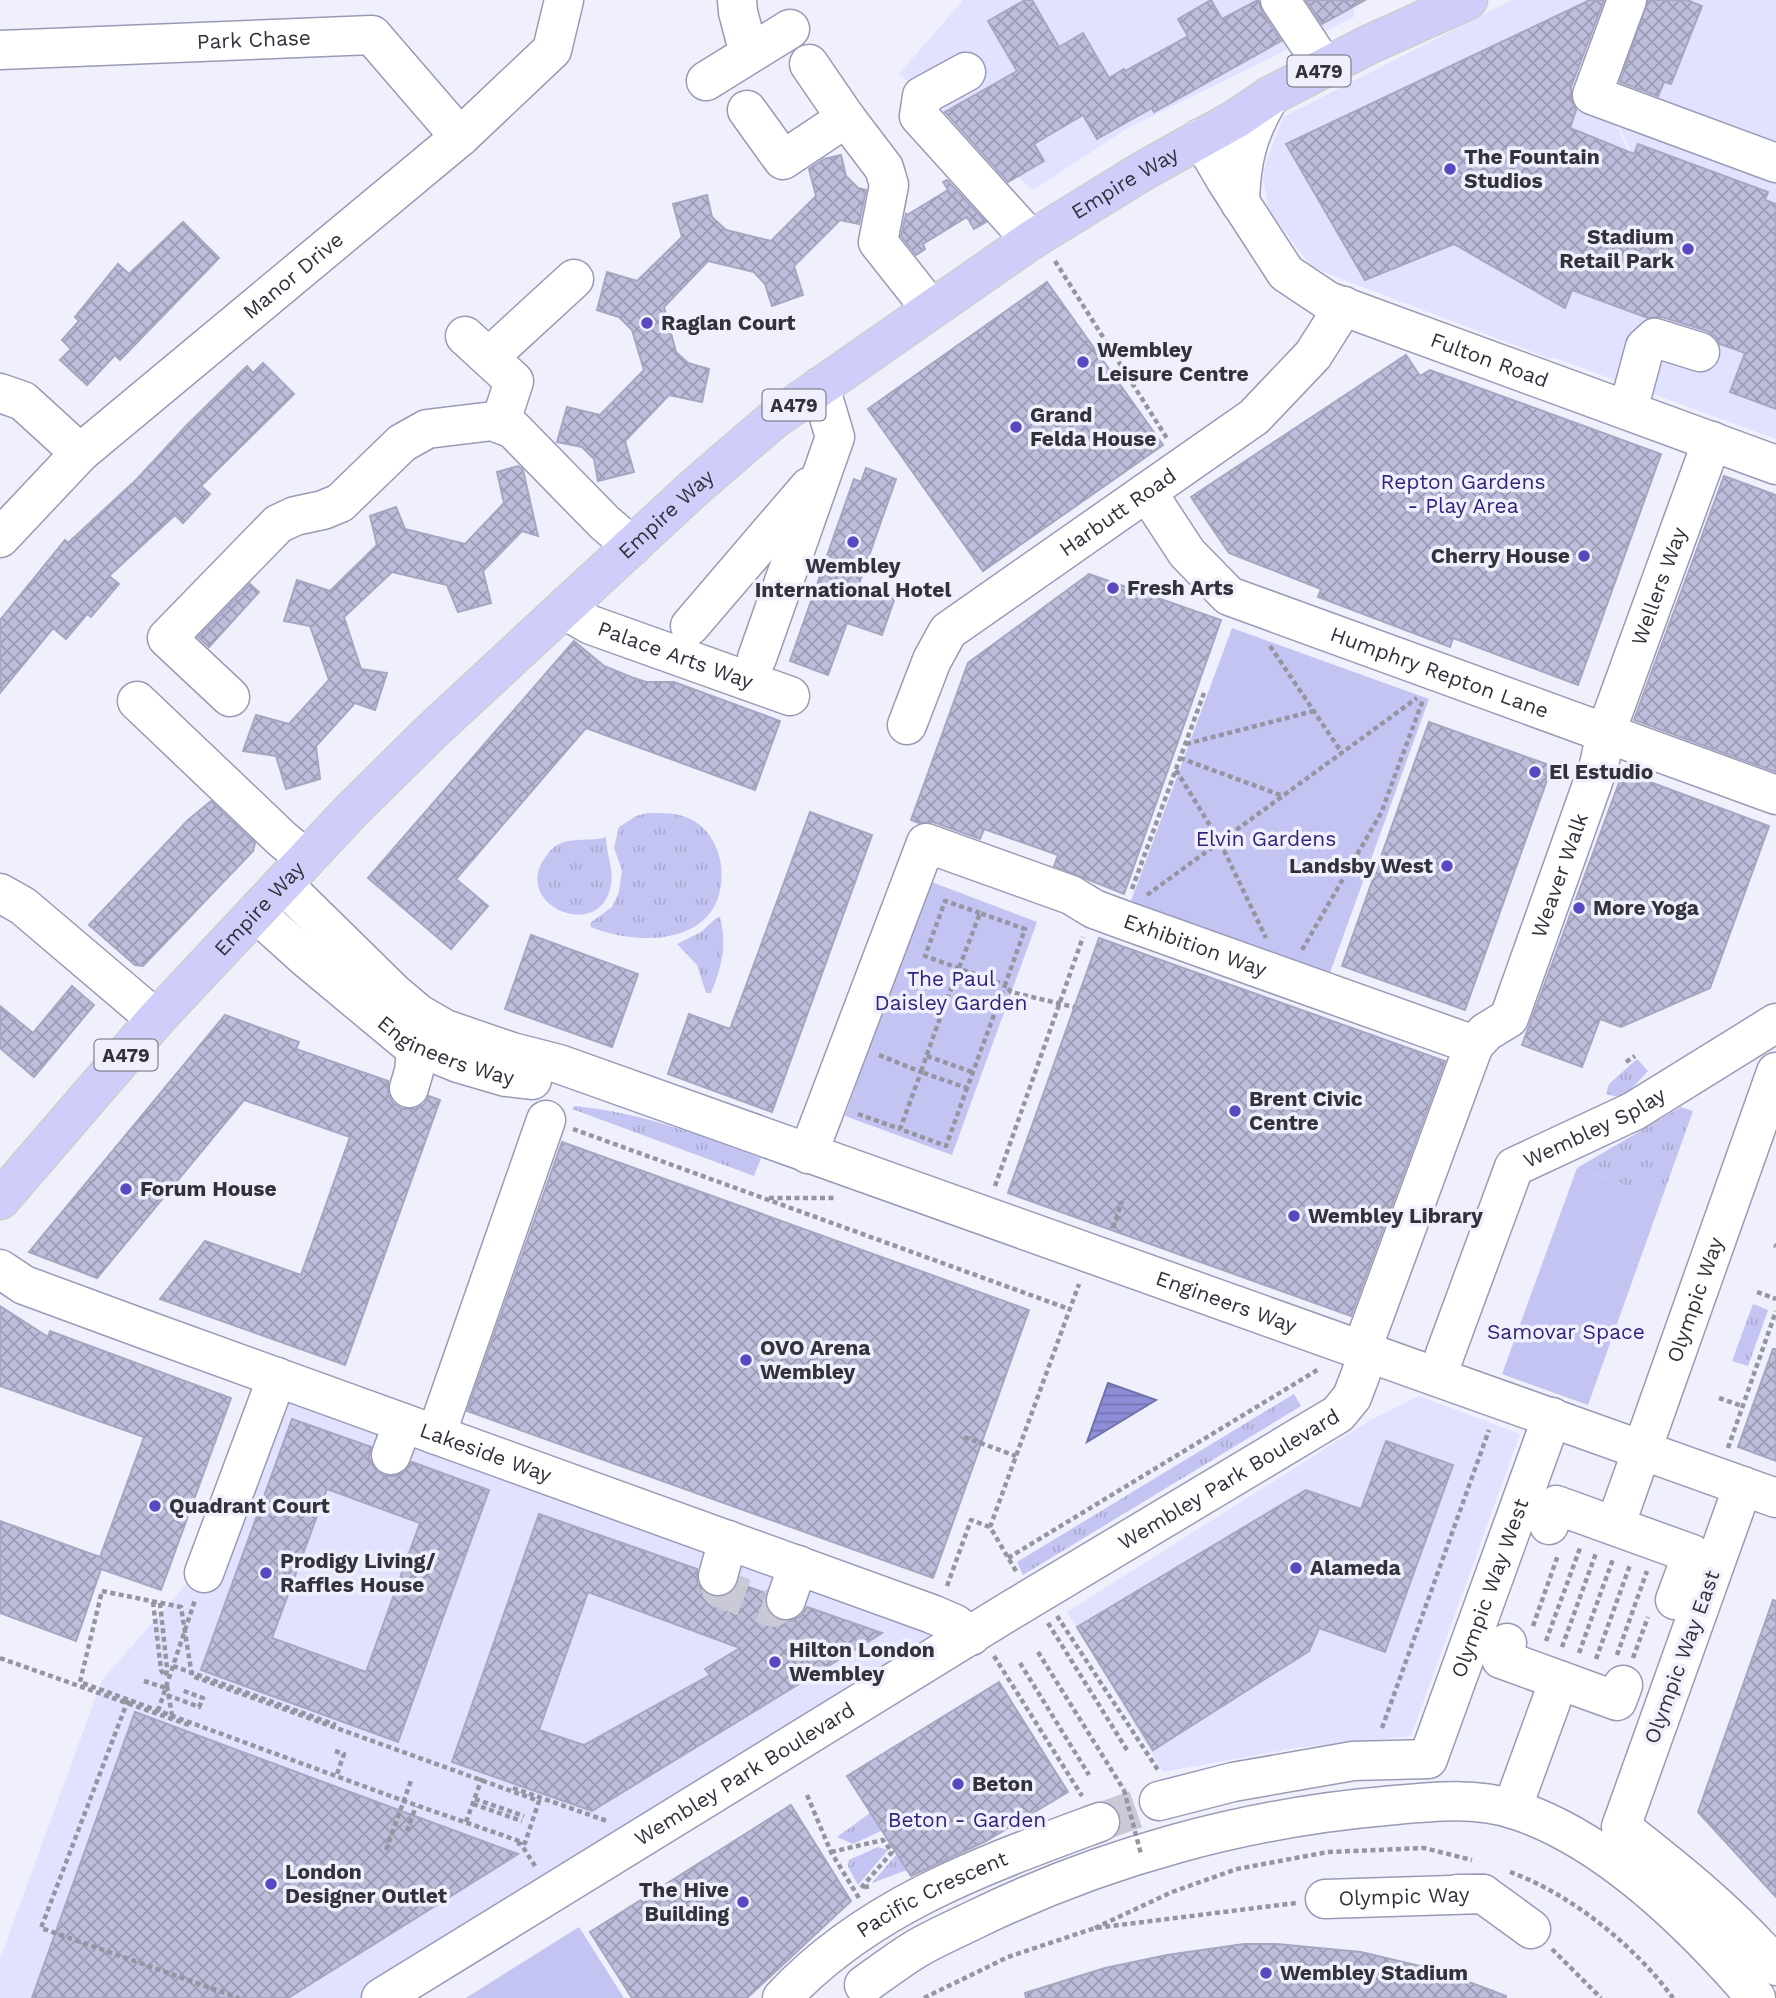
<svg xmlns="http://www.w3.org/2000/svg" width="1776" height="1998" font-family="'Work Sans',sans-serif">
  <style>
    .built { fill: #e1e2ff }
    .grass { fill: url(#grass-tufts) }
    .green { fill: #c4c4f3 }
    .water { fill: url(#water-rules); stroke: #7272aa; stroke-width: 2 }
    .building { fill: url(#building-cross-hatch); stroke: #a6a6c2; stroke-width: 2; fill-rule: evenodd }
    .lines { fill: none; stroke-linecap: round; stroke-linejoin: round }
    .minor-tunnel { stroke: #c9cad6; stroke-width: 38; stroke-dasharray: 38 19; stroke-linecap: butt }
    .minor-casing { stroke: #999ab5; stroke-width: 41 }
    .major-casing { stroke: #ceced0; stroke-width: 41 }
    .path { stroke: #9495a0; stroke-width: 4.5; stroke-dasharray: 5 3.5; stroke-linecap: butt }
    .minor { stroke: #fff; stroke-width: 38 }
    .major { stroke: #cfcefa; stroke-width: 38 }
    .path-bridge { stroke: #9495a0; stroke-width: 4.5; stroke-dasharray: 5 3.5; stroke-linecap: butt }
    .poi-dot { fill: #5948c0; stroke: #eff0fc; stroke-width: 2.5 }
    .labels { text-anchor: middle; stroke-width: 7; stroke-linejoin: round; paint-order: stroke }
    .shield { fill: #eff0fc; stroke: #6b6b76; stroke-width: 2 }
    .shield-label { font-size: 19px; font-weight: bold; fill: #32323d }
    .street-label { font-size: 21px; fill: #32323d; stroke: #eff0fc }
    .poi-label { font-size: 21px; font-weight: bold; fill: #32323d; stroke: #eff0fc; text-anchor: start }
    .park-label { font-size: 21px; fill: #33247b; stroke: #eff0fc }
  </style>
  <defs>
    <pattern id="grass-tufts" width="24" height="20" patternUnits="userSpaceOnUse" patternTransform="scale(1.75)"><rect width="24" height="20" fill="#c4c4f3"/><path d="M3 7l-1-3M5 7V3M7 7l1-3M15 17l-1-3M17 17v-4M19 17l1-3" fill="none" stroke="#a9a9d1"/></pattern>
    <pattern id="water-rules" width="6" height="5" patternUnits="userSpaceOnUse" patternTransform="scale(1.75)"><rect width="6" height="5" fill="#8e8dd8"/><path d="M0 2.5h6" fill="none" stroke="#7574b0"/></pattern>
    <pattern id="building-cross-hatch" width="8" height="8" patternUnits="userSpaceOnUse" patternTransform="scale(1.75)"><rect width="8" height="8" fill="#bdbedb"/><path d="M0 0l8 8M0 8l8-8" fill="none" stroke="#9a9bb3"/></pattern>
  </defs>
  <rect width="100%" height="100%" fill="#eff0fc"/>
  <g class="built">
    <polygon points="963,0 1354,0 1354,17 1128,128 1033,190 899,74"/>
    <polygon points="1512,0 1595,0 1604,37 1598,88 1629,152 1590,258 1631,151 1600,88 1607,39 1604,0 1776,0 1776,439 1552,357 1551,359 1329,274 1310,265 1269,210 1263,179 1266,162 1283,117"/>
    <polygon points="269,1384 932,1627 944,1651 382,1998 0,1998 0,1959 102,1680 197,1572"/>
    <polygon points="1419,1396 1520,1434 1411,1736 1296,1748 1163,1772 1067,1612 1372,1419"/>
  </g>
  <g class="grass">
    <path d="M647,813C663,813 679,812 694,821C709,829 719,849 721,865C729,943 645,949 591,927L590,923L612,907L619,892L622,870L614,848L619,827L636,816Z"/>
    <path d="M606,837C606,853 614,869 611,885C601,943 513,906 544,859C548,854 552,847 559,844C573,837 591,842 606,837Z"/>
    <path d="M720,917C727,945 722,967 711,993H706L697,965L677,944L701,932L715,919Z"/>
    <polygon points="1637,1059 1648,1071 1623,1098 1606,1094 1609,1084"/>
    <path d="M574,1106C644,1113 696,1134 761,1158L754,1176L572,1109Z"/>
    <polygon points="1681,1107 1693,1111 1662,1198 1577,1168"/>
    <polygon points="1753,1304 1768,1310 1748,1366 1732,1361"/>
    <polygon points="1294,1394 1301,1406 1023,1575 1017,1562"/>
    <polygon points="870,1813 881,1831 853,1844 837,1837"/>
    <polygon points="878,1847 888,1850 858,1885 848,1867 849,1860"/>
    <polygon points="896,1854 907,1870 872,1883 896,1855"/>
  </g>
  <g class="green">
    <polygon points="1232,628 1429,699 1327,981 1128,909"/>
    <polygon points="929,881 1037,922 952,1155 845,1116"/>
    <polygon points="1577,1168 1662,1198 1588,1405 1502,1374"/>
    <polygon points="579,1927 624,1998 466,1998"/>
  </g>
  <polygon class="water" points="1108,1383 1156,1400 1087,1442"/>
  <g class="building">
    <polygon points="1025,0 1032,0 1059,47 1083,33 1109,78 1124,69 1125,71 1188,36 1178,19 1211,0 1222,19 1258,0 1262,12 1281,41 1154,112 1152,108 1097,139 1083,115 1034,144 1044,161 1008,182 945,112 1017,71 988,21"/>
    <polygon points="1306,0 1365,0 1322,24"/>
    <polygon points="1590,0 1604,0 1571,87 1571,99 1576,110 1570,128 1634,154 1638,144 1768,192 1765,200 1776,204 1776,409 1730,392 1745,353 1720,344 1716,337 1707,331 1662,317 1648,318 1572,290 1565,308 1454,244 1365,280 1286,144"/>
    <polygon points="1648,0 1687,0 1702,6 1671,84 1664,82 1658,96 1620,82"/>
    <polygon points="841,155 846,176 858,188 866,190 859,224 840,220 794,266 803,295 772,306 765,284 754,272 708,261 664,307 676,352 688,363 709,369 702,402 669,395 625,441 634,472 598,481 594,459 582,447 557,442 567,407 600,415 644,370 632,330 619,317 597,310 607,272 637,281 682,237 673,204 707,195 712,217 726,230 771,241 816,196 809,169 824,159"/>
    <polygon points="947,180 986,222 974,229 967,217 923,244 925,249 916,255 901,236 906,214 907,215 948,190 943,182"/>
    <polygon points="183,222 219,258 120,360 115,355 87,385 60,360 71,349 62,340 79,321 75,317 118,264 129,274"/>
    <polygon points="1047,282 1163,445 983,571 868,409"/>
    <polygon points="1406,355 1420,376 1430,370 1661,454 1578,685 1453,638 1450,647 1318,597 1321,589 1229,553 1191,497"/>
    <polygon points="263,363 294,394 201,486 210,494 183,523 175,515 109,576 119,584 91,617 87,614 66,639 53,628 0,693 0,620 65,540 68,543 137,479 186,426 247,366 253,373"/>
    <polygon points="518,466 523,470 538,536 522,531 483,571 491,603 458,612 447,585 392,572 344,617 361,669 387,673 375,710 355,703 316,746 320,779 286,789 276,756 243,751 256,715 289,724 329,680 310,626 284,621 297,580 330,591 377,545 370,516 396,507 405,529 465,544 504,503 497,472"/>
    <polygon points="866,468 896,479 859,584 895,597 882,635 847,623 828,675 790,661 854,479 861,482"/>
    <polygon points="1724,476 1776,495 1776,772 1634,720"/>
    <polygon points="1089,574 1221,620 1124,894 1054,866 1058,855 984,829 980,839 933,822 919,823 911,820 968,663"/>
    <polygon points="250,584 259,592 209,647 198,637"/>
    <polygon points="574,641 604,666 631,677 646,682 674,682 780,721 755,790 586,728 456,879 488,906 451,949 368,878"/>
    <polygon points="1429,722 1552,766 1465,1010 1342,966"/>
    <polygon points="1623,772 1769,826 1710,988 1621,1027 1600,1019 1582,1067 1522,1045"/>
    <polygon points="211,801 255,843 253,851 143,966 135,965 89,925 188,820"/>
    <polygon points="810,812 872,835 772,1112 668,1074 689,1014 730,1029"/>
    <polygon points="531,935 638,974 612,1047 505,1009"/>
    <polygon points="1099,938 1445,1061 1351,1316 1008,1193"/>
    <polygon points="72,986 94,1005 34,1077 0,1048 0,1006 33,1033"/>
    <polygon points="225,1015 299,1042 296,1049 388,1081 388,1094 393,1103 402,1109 415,1109 424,1104 429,1096 440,1100 345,1365 160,1299 205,1241 301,1275 350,1137 244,1100 97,1278 29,1252"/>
    <polygon points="562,1142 1029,1310 933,1578 467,1411"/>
    <polygon points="0,1306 48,1337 50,1331 231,1398 161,1590 101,1569 76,1641 0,1613 0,1521 100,1557 144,1437 0,1386"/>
    <polygon points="1773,1349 1776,1349 1776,1461 1738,1447"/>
    <path d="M292,1419L371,1447L369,1458L374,1468L384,1476H395L404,1472L412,1462L489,1490L398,1742L201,1670ZM327,1489L420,1523L366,1672L272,1638Z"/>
    <polygon points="1386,1441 1453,1465 1385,1652 1319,1628 1309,1651 1153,1750 1077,1627 1306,1490 1361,1509"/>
    <path d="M539,1514L697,1569V1582L703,1592L712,1597H724L733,1592L738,1583L765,1593V1605L770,1615L778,1620L791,1621L801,1616L807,1607L882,1633L592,1811L452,1762ZM588,1592L740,1648L705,1669L710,1675L584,1745L539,1730Z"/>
    <polygon points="1773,1600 1776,1601 1776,1897 1698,1812"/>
    <polygon points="999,1682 1068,1792 986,1841 911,1876 847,1776"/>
    <polygon points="135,1712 412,1815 518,1854 288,1998 32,1998"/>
    <polygon points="791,1805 851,1901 747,1998 632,1998 590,1932"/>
    <polygon points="1244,1944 1277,1944 1361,1952 1424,1967 1456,1977 1506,1996 1506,1998 1026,1998 1025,1993 1105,1968 1167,1955"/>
  </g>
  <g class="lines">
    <g class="minor-tunnel">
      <polyline points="718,1576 721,1589 773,1608 786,1600"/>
      <polyline points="1100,1822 1159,1801"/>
    </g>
    <g class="minor-casing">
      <g id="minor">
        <polyline points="737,0 738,12 749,54"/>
        <polyline points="1280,0 1325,68"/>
        <polyline points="1627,0 1592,95 1776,163"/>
        <path id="s1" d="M0,50L372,35L460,137"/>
        <polyline points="809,64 846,118"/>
        <polyline points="966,72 922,96 919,116 1031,240"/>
        <polyline points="706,81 790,29"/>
        <polyline points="747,110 783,160 846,118 884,168 889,185 878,242 931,309"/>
        <path id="s2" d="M1201,138L1225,179L1286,273L1328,301L1776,465"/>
        <path d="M1240,203C1241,159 1248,133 1270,96"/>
        <polyline points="465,336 514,381 500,424"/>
        <polyline points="489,357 574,279"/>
        <polyline points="0,393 23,401 80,453"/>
        <polyline points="1628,410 1645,347 1655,338 1700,352"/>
        <path id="s3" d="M1147,492L1187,553L1229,596L1776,795"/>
        <path id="s4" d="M0,538L80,453L460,137L552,50L564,0"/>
        <path id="s5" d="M569,604L577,617L591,625L790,696"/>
        <polyline points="690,626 809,487"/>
        <polyline points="757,658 835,437 820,387"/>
        <polyline points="230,697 167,638 278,524 295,516 323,510 340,503 402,443 427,429 493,421 513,429 605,523 632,546"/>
        <polyline points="137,701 282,839 306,859"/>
        <path id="s6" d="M907,725L932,660L948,631L1254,417L1313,355L1344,306"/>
        <path id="s7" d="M283,884L394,993L419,1014L445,1029L512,1052L559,1064L1776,1498"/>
        <polyline points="0,893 23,906 156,1019"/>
        <path id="s8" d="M256,913L306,958L407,1042L458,1063L506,1077L532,1080"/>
        <path id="s9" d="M1474,1045L1486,1032L1509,1018L1599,765L1606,732L1712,441"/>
        <polyline points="409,1088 414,1071 419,1021"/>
        <path id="s10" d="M808,1154L926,843L1071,895L1094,909L1121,919L1474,1045L1362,1349"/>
        <path id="s11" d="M0,1269L24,1285L149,1331L932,1614L955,1624L971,1636"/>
        <path id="s12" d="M1444,1357L1514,1167L1634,1111L1776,1023"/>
        <polyline points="436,1435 546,1120"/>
        <polyline points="391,1455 403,1423"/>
        <path d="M1743,1486L1621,1827C1676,1870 1730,1913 1776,1966"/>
        <polyline points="1549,1525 1556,1505 1692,1554 1675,1600"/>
        <path id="s13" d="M1615,1526L1776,1072"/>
        <polyline points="204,1573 277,1377"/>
        <polyline points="718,1576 728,1540"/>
        <polyline points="786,1600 798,1565"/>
        <polyline points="1507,1643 1501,1659 1617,1701 1623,1685"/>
        <path id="s14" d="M1159,1801L1233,1782L1353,1761L1428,1759L1552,1417"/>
        <polyline points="1512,1809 1559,1680"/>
        <polyline points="1457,1894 1483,1894 1531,1929"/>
        <path id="s15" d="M1325,1899L1483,1894"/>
        <path d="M864,1985C881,1973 898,1960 916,1949C936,1937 958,1928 978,1918C1104,1857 1245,1818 1385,1806C1428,1802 1474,1796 1516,1810C1607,1840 1695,1927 1756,1998"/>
        <path id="s16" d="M381,1998L1011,1610L1338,1414L1352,1397L1369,1352"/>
        <path id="s17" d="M782,1998C869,1905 984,1865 1100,1822"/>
      </g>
    </g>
    <g class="major-casing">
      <g id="major">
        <path id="s18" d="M0,1200L156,1019L351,811L432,731L693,489L773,420L1031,240L1143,171L1236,119L1270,96L1368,45L1468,0"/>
      </g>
    </g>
    <g class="path">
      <polyline points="1055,261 1168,440"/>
      <polyline points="1270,646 1342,753"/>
      <polyline points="1186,744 1314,711"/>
      <polyline points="1180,758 1283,796"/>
      <polyline points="1176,770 1220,842 1266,938"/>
      <polyline points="1132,889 1204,693"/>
      <polyline points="1147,895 1417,698"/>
      <path d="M980,913L945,901L925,956L1005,985L967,1088L921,1072C939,1018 960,966 980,913L1025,929L1005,985L1011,992L1074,1007"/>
      <polyline points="1302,950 1381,813 1423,700"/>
      <polyline points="879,1055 921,1072 900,1129 946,1146 967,1088"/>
      <polyline points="927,1056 972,1072"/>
      <polyline points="1626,1062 1635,1056"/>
      <polyline points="858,1114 900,1129"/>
      <polyline points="573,1129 1069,1309"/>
      <polyline points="995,1186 1083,937"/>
      <polyline points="769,1198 834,1198"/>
      <polyline points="1113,1228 1122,1201"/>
      <polyline points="1774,1245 1776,1246"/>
      <polyline points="1757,1292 1776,1299"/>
      <polyline points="1719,1398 1742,1406"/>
      <polyline points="964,1437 1016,1456"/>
      <polyline points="1728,1448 1776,1311"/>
      <polyline points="1008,1558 1319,1369"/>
      <polyline points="1016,1571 990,1527 1079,1284"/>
      <polyline points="947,1586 971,1520 990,1527"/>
      <polygon points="102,1591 181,1607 192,1676 539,1801 525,1843 404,1801 80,1682"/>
      <polyline points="153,1602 161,1670 165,1677"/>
      <polyline points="160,1603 167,1668 166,1677"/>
      <polyline points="1057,1616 1158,1770"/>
      <polyline points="1048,1623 1127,1750"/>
      <polyline points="1533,1626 1558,1555"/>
      <polyline points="1546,1641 1580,1548"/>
      <polyline points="1562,1647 1596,1553"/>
      <polyline points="1038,1652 1124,1790"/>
      <polyline points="1579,1653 1613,1559"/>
      <polyline points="1617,1655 1647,1571"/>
      <polyline points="994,1656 1082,1796"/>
      <polyline points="0,1658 189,1725"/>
      <polyline points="1633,1658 1648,1617"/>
      <polyline points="1596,1659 1630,1565"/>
      <polyline points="1020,1663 1089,1775"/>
      <polyline points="173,1666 336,1725"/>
      <polyline points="144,1681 166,1688"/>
      <polyline points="167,1686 172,1715"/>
      <polyline points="167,1695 199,1707 203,1698 181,1690"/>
      <polyline points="128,1700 41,1928 239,1998"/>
      <polyline points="158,1711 195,1600"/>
      <polyline points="1382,1728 1489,1430"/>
      <polyline points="335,1751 344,1754 336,1777"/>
      <polyline points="513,1788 607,1821"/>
      <polyline points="807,1795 831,1852 859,1898"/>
      <polyline points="475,1799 524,1816"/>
      <polyline points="473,1804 522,1821"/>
      <polyline points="466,1822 482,1778"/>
      <polyline points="407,1831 416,1806"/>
      <polyline points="517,1843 521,1844 535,1866"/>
      <polyline points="386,1850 412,1778"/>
      <polyline points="831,1852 883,1840 892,1852 861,1888 870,1886"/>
      <path d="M1510,1872C1571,1894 1635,1946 1673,1998"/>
      <polyline points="1095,1928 1172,1892 1237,1869 1328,1852 1424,1848 1472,1860"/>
      <polyline points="1552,1949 1601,1998"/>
      <polyline points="924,1998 1008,1957 1095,1928 1296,1903"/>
    </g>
    <use href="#minor" class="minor"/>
    <use href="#major" class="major"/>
    <polyline class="path-bridge" points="1124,1790 1141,1854"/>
  </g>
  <g class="poi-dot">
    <circle cx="1450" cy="169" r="7"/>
    <circle cx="1688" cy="249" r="7"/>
    <circle cx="647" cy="323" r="7"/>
    <circle cx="1083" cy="362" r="7"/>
    <circle cx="1016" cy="427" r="7"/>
    <circle cx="853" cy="542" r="7"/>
    <circle cx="1584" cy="556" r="7"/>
    <circle cx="1113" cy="588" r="7"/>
    <circle cx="1535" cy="772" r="7"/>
    <circle cx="1447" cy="866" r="7"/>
    <circle cx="1579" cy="908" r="7"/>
    <circle cx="1235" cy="1111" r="7"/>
    <circle cx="126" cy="1189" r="7"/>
    <circle cx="1294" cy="1216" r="7"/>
    <circle cx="746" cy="1360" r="7"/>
    <circle cx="155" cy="1506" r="7"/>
    <circle cx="1296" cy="1568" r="7"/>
    <circle cx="266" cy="1573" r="7"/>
    <circle cx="775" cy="1662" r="7"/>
    <circle cx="958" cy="1784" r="7"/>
    <circle cx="271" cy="1884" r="7"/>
    <circle cx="743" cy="1902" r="7"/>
    <circle cx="1266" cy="1973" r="7"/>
  </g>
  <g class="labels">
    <g class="shield">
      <rect x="1287.5" y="55.5" width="63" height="31" rx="5"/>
      <rect x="762.5" y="389.5" width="63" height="31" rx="5"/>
      <rect x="94.5" y="1039.5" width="63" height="31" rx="5"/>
    </g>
    <g class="shield-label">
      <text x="1319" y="78">A479</text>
      <text x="794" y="412">A479</text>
      <text x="126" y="1062">A479</text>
    </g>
    <g class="street-label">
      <text dy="7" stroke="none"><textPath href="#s1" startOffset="254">Park Chase</textPath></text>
      <text dy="7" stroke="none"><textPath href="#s18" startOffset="1524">Empire Way</textPath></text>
      <text dy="7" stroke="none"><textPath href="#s4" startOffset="394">Manor Drive</textPath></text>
      <text dy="7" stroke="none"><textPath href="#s2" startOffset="382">Fulton Road</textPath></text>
      <text dy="7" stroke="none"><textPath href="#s6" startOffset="310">Harbutt Road</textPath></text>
      <text dy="7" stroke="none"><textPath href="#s18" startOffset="957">Empire Way</textPath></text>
      <text dy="7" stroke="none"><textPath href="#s9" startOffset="502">Wellers Way</textPath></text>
      <text dy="7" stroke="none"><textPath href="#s5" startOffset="121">Palace Arts Way</textPath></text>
      <text dy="7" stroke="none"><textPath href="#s3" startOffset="357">Humphry Repton Lane</textPath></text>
      <text dy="7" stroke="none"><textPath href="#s9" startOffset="196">Weaver Walk</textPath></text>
      <text dy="7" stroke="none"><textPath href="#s18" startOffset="390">Empire Way</textPath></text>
      <text dy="7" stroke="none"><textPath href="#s10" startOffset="621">Exhibition Way</textPath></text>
      <text dy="7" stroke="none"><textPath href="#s8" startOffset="238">Engineers Way</textPath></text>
      <text dy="7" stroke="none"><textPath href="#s12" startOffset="292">Wembley Splay</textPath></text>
      <text dy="7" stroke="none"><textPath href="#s13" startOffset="240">Olympic Way</textPath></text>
      <text dy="7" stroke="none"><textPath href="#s7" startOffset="1046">Engineers Way</textPath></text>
      <text dy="7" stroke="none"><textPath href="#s11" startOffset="520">Lakeside Way</textPath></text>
      <text dy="7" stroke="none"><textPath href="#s16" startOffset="994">Wembley Park Boulevard</textPath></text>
      <text dy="7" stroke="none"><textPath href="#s14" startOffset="455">Olympic Way West</textPath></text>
      <text transform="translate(1682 1657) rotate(-70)" y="7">Olympic Way East</text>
      <text dy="7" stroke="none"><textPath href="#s16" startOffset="427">Wembley Park Boulevard</textPath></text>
      <text dy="7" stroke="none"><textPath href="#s17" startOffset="184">Pacific Crescent</textPath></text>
      <text dy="7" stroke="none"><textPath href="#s15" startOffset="79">Olympic Way</textPath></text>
    </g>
    <g class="poi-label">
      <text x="1464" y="164">The Fountain<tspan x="1464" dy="24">Studios</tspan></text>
      <text x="1674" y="244" text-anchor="end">Stadium<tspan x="1674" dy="24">Retail Park</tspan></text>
      <text x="661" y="330">Raglan Court</text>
      <text x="1097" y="357">Wembley<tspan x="1097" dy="24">Leisure Centre</tspan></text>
      <text x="1030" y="422">Grand<tspan x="1030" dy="24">Felda House</tspan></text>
      <text x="1570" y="563" text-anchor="end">Cherry House</text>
      <text x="853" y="573" text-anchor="middle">Wembley<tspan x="853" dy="24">International Hotel</tspan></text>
      <text x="1127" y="595">Fresh Arts</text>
      <text x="1549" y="779">El Estudio</text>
      <text x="1433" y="873" text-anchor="end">Landsby West</text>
      <text x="1593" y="915">More Yoga</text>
      <text x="1249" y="1106">Brent Civic<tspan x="1249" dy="24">Centre</tspan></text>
      <text x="140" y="1196">Forum House</text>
      <text x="1308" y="1223">Wembley Library</text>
      <text x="760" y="1355">OVO Arena<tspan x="760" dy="24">Wembley</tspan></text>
      <text x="169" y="1513">Quadrant Court</text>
      <text x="280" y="1568">Prodigy Living/<tspan x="280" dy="24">Raffles House</tspan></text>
      <text x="1310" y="1575">Alameda</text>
      <text x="789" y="1657">Hilton London<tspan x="789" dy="24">Wembley</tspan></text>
      <text x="972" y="1791">Beton</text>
      <text x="285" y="1879">London<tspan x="285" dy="24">Designer Outlet</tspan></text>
      <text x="729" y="1897" text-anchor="end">The Hive<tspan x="729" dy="24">Building</tspan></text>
      <text x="1280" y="1980">Wembley Stadium</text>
    </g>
    <g class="park-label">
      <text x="1463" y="489">Repton Gardens<tspan x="1463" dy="24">- Play Area</tspan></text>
      <text x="1266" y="846">Elvin Gardens</text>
      <text x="951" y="986">The Paul<tspan x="951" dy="24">Daisley Garden</tspan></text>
      <text x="1566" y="1339">Samovar Space</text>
      <text x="967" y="1827">Beton - Garden</text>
    </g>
  </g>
</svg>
